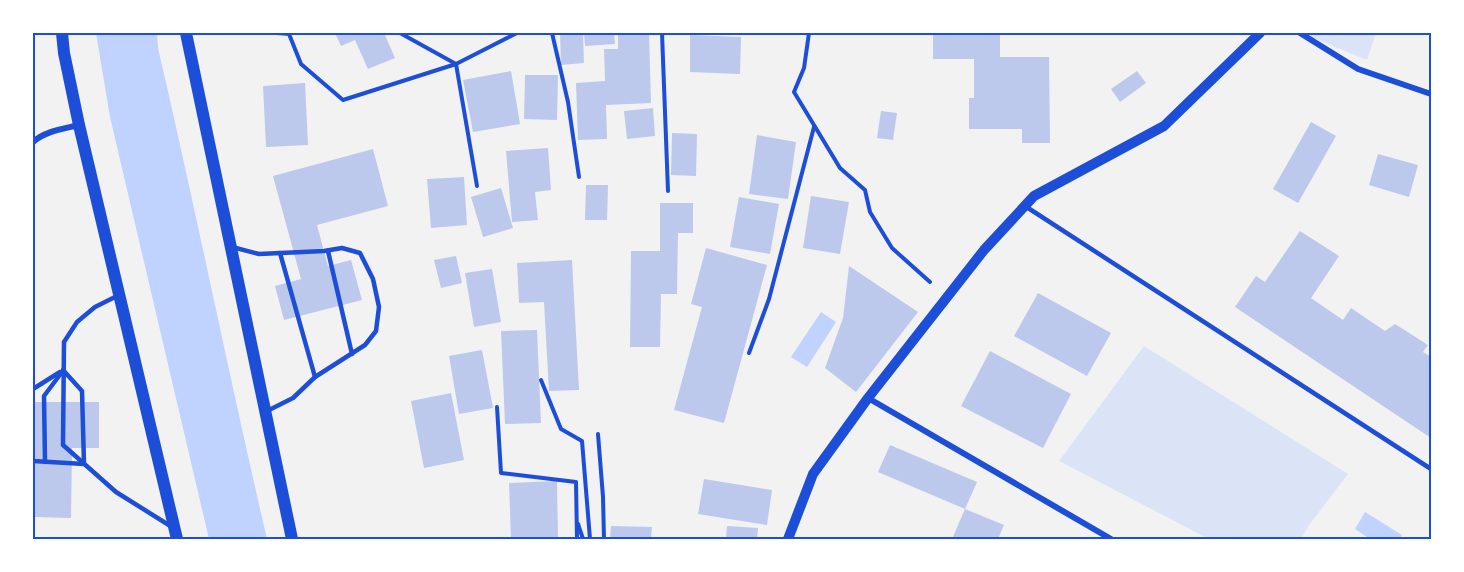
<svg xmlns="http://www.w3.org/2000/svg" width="1464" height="572" font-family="Georgia,serif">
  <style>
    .green { fill: #dbe4f7 }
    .water { fill: #bfd3fe }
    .building { fill: #bdc9ec }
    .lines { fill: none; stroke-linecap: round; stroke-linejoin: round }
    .path { stroke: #1d4ed8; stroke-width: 4 }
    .service { stroke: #1d4ed8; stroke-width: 4.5 }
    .minor { stroke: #1d4ed8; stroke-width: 6 }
    .tertiary { stroke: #1d4ed8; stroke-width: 10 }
    .secondary { stroke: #1d4ed8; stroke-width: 12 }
    .neatline { fill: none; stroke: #1d4ed8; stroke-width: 2 }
  </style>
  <rect width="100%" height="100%" fill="#f2f2f2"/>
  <g class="green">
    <polygon points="1309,33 1376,33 1367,60 1313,38"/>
    <polygon points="1144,346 1348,474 1309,525 1301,539 1209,539 1059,461"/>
  </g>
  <g class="water">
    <path d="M96,33H157L158,48C196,211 229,376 267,539H209L110,117Z"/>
    <polygon points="821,312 836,322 807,367 791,357"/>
    <polygon points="1365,512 1402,535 1399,539 1370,539 1355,529"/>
  </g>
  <g class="building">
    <polygon points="335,33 384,33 395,58 368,69 355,40 341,46"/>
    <polygon points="560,33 583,33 584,63 561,65"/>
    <polygon points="584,33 614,33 615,44 585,46"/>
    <polygon points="618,33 649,33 651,103 606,105 607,139 578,140 576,83 605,81 604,49 618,49"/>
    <polygon points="933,33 1000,33 1000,57 1049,57 1050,143 1022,143 1022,129 969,129 969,98 974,98 974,59 933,59"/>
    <polygon points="690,35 741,37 740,74 690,72"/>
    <polygon points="511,71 520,124 473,132 463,80"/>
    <polygon points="1137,71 1146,83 1120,102 1111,89"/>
    <polygon points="525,75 558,75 557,120 524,119"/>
    <polygon points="305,83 308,145 266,147 263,86"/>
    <polygon points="653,108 655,136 627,139 624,111"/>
    <polygon points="881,111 897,113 893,140 877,138"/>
    <polygon points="1311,122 1336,136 1298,203 1273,189"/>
    <polygon points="672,133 697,134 696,176 671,175"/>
    <polygon points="757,135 796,142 788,199 749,194"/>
    <polygon points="548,148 551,190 535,192 538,220 512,222 506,151"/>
    <polygon points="373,149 388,206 317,225 328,266 351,260 362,300 284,320 275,286 301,279 273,176"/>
    <polygon points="1378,154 1418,165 1409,197 1369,185"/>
    <polygon points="464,177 467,225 431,228 427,179"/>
    <polygon points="586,185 608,185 607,220 585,220"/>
    <polygon points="501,188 513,228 483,237 471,197"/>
    <polygon points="811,196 849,202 840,254 803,248"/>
    <polygon points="739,197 779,204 770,254 730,247"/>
    <polygon points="660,203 693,203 693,233 678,233 677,294 661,294 660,347 630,347 631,251 660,251"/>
    <polygon points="1300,231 1339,256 1311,298 1343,320 1351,308 1385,331 1395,324 1428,345 1423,352 1431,357 1431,438 1235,307 1256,276 1265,282"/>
    <polygon points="706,248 767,265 724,423 674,410 702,307 691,304"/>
    <polygon points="456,256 462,283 441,288 434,260"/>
    <polygon points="572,260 579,390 549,391 544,302 519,303 517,263"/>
    <polygon points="849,266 918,312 856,392 825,368 843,318"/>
    <polygon points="492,269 501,322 474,327 465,273"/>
    <polygon points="1038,293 1111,333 1087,376 1014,336"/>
    <polygon points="537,330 541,423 505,424 501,331"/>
    <polygon points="482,350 493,408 459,414 449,356"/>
    <polygon points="990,351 1071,394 1043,448 961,406"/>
    <polygon points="451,393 464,460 424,468 411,401"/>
    <polygon points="33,402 99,402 99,448 72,448 71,518 33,517"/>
    <polygon points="890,445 977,482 965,509 878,472"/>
    <polygon points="704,479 772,490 767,525 698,514"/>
    <polygon points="557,481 558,539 511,539 509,483"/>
    <polygon points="965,509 1004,525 998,539 952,539"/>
    <polygon points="611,526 652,527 651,539 610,539"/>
    <polygon points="727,526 758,528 757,539 726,539"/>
  </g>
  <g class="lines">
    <g class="path">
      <polyline points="277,33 289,34 301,64 343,100 456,64 517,33"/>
      <polyline points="400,33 456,64 477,186"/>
      <polyline points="552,33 568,102 579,177"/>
      <polyline points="662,33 668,191"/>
      <polyline points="809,33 804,68 794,92 840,168 865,190 870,212 892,248 930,282"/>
      <polyline points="749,353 769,299 814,127"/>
      <polyline points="541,380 561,429 582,441 590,539"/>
      <polyline points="497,407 501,473 576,482 577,539"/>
      <polyline points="598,434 603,497 604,539"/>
      <polyline points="578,524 583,539"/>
    </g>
    <g class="service">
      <polyline points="1025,206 1431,469"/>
      <polyline points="232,247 259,254 324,251 342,248 360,253 373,279 379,307 376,331 365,345 315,377 293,398 267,411"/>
      <polyline points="328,251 352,354"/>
      <polyline points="280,253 315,377"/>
      <polyline points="117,296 95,307 77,322 64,342 63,445 116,492 172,527"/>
      <polyline points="33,389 60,372"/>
      <polyline points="33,461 84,464 82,391 63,370"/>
      <polyline points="45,462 44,396 62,372"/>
    </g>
    <g class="minor">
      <polyline points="1300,33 1358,69 1431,94"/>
      <path d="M33,142C45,131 63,129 79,125"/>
      <polyline points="868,398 1111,539"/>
    </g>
    <polyline class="tertiary" points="788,539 813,474 868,398 984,250 1034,196 1164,126 1260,33"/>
    <g class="secondary">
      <polyline points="62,33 64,53 79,125 177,539"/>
      <polyline points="186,33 292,539"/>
    </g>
  </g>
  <rect width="1464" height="572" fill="none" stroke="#ffffff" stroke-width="69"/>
  <rect x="34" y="34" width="1396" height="504" class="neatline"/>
</svg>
